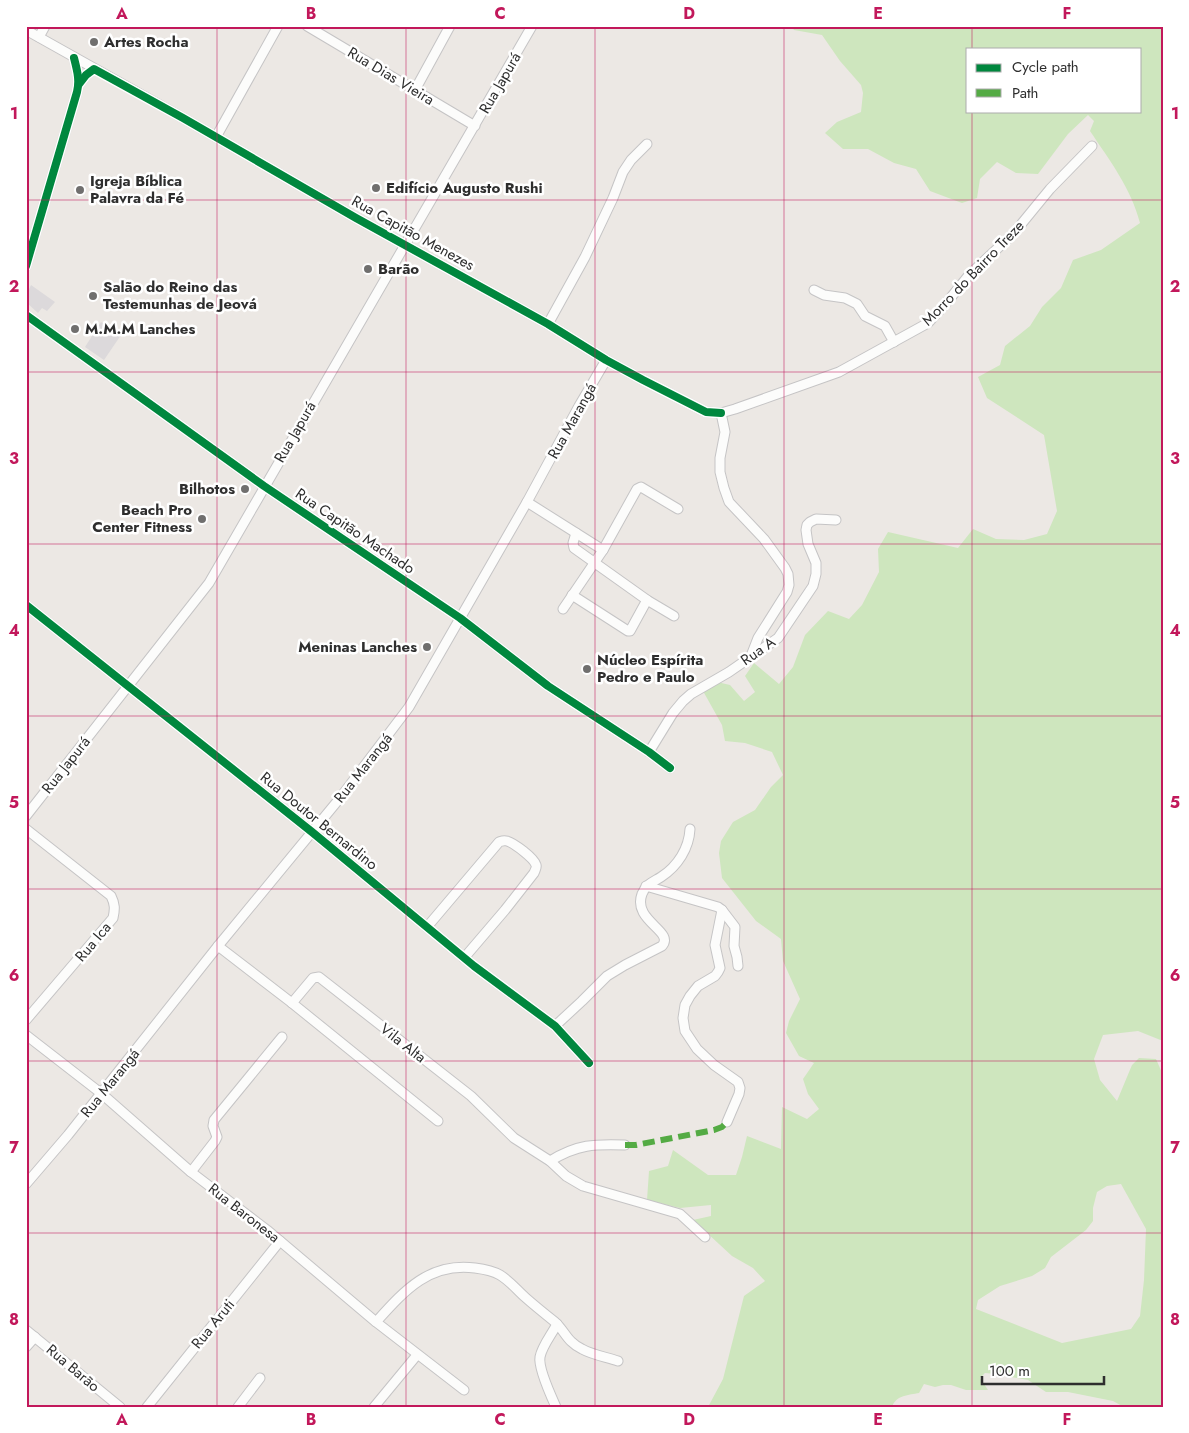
<svg xmlns="http://www.w3.org/2000/svg" width="1189" height="1433" font-family="Jost,sans-serif">
  <style>
    .industrial { fill: #dcd9db }
    .green { fill: #cee6be; fill-rule: evenodd }
    .lines { fill: none; stroke-linecap: round; stroke-linejoin: round }
    .minor-casing { stroke: #c5c4c5; stroke-width: 11 }
    .minor { stroke: #fcfcfb; stroke-width: 9 }
    .quiet { stroke: #54ab44; stroke-width: 6; stroke-dasharray: 12 6; stroke-linecap: butt }
    .cycleway-casing { stroke: #fff; stroke-width: 11 }
    .cycleway { stroke: #00873e; stroke-width: 8 }
    .grid { fill: none; stroke: #c2185b; stroke-width: 1; stroke-opacity: 0.55 }
    .poi-dot { fill: #706f6e; stroke: #fff; stroke-width: 2 }
    .labels { text-anchor: middle; stroke-width: 5; stroke-linejoin: round; paint-order: stroke }
    .poi-label { font-size: 15px; font-weight: bold; fill: #2e2e2e; stroke: #fff; text-anchor: start }
    .street-label { font-size: 15px; fill: #2e2e2e; stroke: #fff }
    .neatline { fill: none; stroke: #c2185b; stroke-width: 2 }
    .grid-label { font-size: 16px; text-anchor: middle; font-weight: bold; fill: #c2185b }
  </style>
  <rect width="100%" height="100%" fill="#ece8e4"/>
  <g class="industrial">
    <polygon points="31,285 55,302 47,311 42,308 38,313 27,303 27,293"/>
    <polygon points="101,322 121,335 104,360 85,347"/>
  </g>
  <path class="green" d="M791,26H1163V1041L1138,1031L1103,1035L1094,1059L1100,1080L1117,1101L1132,1065L1139,1058L1156,1059L1163,1075V1407H1124L1113,1401L1068,1392H1046L1028,1380L996,1374L985,1373L980,1378L988,1390H966L951,1385H943L935,1387L924,1384L919,1393C909,1395 896,1395 892,1407H708L723,1379L744,1296L765,1281L753,1268L732,1256L693,1220L711,1216V1205L680,1208L647,1200L649,1171L668,1166L673,1150L708,1175H736L742,1157L747,1136L781,1149L782,1107L807,1119L819,1109L808,1094L803,1079L814,1063L799,1056L786,1033L789,1021L800,999L783,961L781,939L756,921L722,878L719,853L721,841L733,822L755,810L771,787L783,775L772,752L745,743L725,741L722,725L703,691L717,682L730,685L744,701L755,692L745,676L754,663L779,684L793,667L805,635L828,611L849,619L862,605L879,572L878,549L888,532L958,548L973,529L996,539L1024,540L1047,534L1057,511L1044,435L987,398L978,377L1000,365L1005,346L1030,326L1042,307L1061,288L1073,260L1101,250L1140,223C1131,188 1110,161 1090,131L1094,121L1088,115L1068,134L1038,174L1016,173L997,162L980,179L977,198L962,203L930,191L916,169L894,163L868,149H843L825,133L837,122L861,112L863,93L861,85L840,61L822,35L794,30ZM968,49H1140V111H968ZM1121,1184L1146,1229L1144,1280L1140,1316L1131,1329L1062,1343L976,1309L978,1300L1000,1286L1032,1276L1045,1268L1051,1257L1086,1230L1093,1221V1208L1097,1192L1107,1186Z"/>
  <g class="lines">
    <g class="minor-casing">
      <g id="minor">
        <polyline points="307,26 475,126"/>
        <polyline points="26,30 183,118 356,218 548,324 606,360 643,380 706,412 721,413 735,409 839,372 928,323 948,301 969,275 1014,233 1050,189 1092,146"/>
        <polyline points="39,37 45,26"/>
        <polyline points="79,84 86,75 94,69"/>
        <polyline points="415,90 450,26"/>
        <polyline points="216,137 278,26"/>
        <path d="M26,266L77,92C80,80 77,70 74,58"/>
        <polyline points="814,290 824,295 845,298 857,304 865,316 885,326 894,342"/>
        <polyline points="26,315 264,486 460,618 548,686 649,752 670,768"/>
        <polyline points="548,324 585,257 613,198 623,172 631,160 647,144"/>
        <polyline points="721,413 725,432 720,458 720,472 724,488 729,502 764,539 785,568 788,574 789,585 787,592 758,638 751,656"/>
        <polyline points="527,502 603,550"/>
        <polyline points="576,533 573,543 574,548 647,600 674,616"/>
        <polyline points="572,595 628,631 630,631 647,600"/>
        <polyline points="26,605 312,832 474,966 555,1026 589,1063"/>
        <polyline points="563,609 603,550 637,489 641,487 678,509"/>
        <polyline points="649,752 673,713 683,701 691,694 729,672 778,638 813,586 816,574 816,563 808,544 806,530 807,525 810,522 816,519 836,520"/>
        <polyline points="26,816 209,583 532,26"/>
        <path d="M26,829L111,896C115,904 115,909 113,918L26,1020"/>
        <polyline points="646,886 718,907 722,910 715,945 720,968 718,972 715,976 698,986 690,996 685,1005 683,1018 685,1031 697,1049 714,1065 738,1082 740,1088 739,1094 727,1122"/>
        <polyline points="722,910 735,927 734,946 737,957 738,966"/>
        <path d="M427,927L499,842C502,841 503,840 507,841C514,843 534,858 536,865C537,868 535,870 534,873L505,910L464,958"/>
        <polyline points="218,946 292,1003 438,1121"/>
        <polyline points="292,1003 313,978 319,977 471,1096 514,1138 550,1161 566,1176 583,1186 680,1214 705,1237"/>
        <path d="M555,1026L582,1001L607,976L625,965L662,946C675,931 632,921 642,894C646,884 653,882 661,877C678,866 689,848 690,829"/>
        <polyline points="26,1035 102,1094 191,1172 267,1230 376,1322 464,1390"/>
        <path d="M550,1161C578,1144 594,1144 625,1145"/>
        <polyline points="191,1172 215,1141 217,1137 213,1126 214,1120 282,1037"/>
        <polyline points="26,1184 68,1135 218,946 340,798 409,707 527,502 579,406 606,360"/>
        <path d="M376,1322C404,1291 429,1262 475,1268C483,1269 493,1271 500,1275C510,1281 517,1290 526,1298C535,1306 545,1314 555,1322C565,1331 567,1342 582,1349C593,1355 606,1357 618,1361"/>
        <polyline points="26,1330 120,1407"/>
        <polyline points="26,1347 35,1337"/>
        <polyline points="147,1407 280,1241"/>
        <polyline points="238,1407 260,1378"/>
        <polyline points="374,1407 417,1355"/>
        <path d="M556,1407C551,1396 538,1368 540,1357C542,1346 552,1334 557,1324"/>
      </g>
    </g>
    <use href="#minor" class="minor"/>
    <polyline class="quiet" points="625,1145 636,1145 714,1130 722,1127 727,1122"/>
    <g class="cycleway-casing">
      <g id="cycleway">
        <polyline points="79,84 86,75 94,69 183,118 356,218 548,324 606,360 643,380 706,412 721,413"/>
        <path d="M26,266L77,92C80,80 77,70 74,58"/>
        <polyline points="26,315 264,486 460,618 548,686 649,752 670,768"/>
        <polyline points="26,605 312,832 474,966 555,1026 589,1063"/>
      </g>
    </g>
    <use href="#cycleway" class="cycleway"/>
  </g>
  <path class="grid" d="M217,26V1407M406,26V1407M595,26V1407M784,26V1407M972,26V49M972,111V1407M26,200H1163M26,372H1163M26,544H1163M26,716H1163M26,889H1163M26,1061H1163M26,1233H1163"/>
  <g class="poi-dot">
    <circle cx="94" cy="42" r="5"/>
    <circle cx="376" cy="188" r="5"/>
    <circle cx="80" cy="190" r="5"/>
    <circle cx="368" cy="269" r="5"/>
    <circle cx="93" cy="296" r="5"/>
    <circle cx="75" cy="329" r="5"/>
    <circle cx="245" cy="489" r="5"/>
    <circle cx="202" cy="519" r="5"/>
    <circle cx="427" cy="647" r="5"/>
    <circle cx="587" cy="669" r="5"/>
  </g>
  <g class="labels">
    <g class="poi-label">
      <text x="104" y="47">Artes Rocha</text>
      <text x="90" y="186">Igreja Bíblica<tspan x="90" dy="17">Palavra da Fé</tspan></text>
      <text x="386" y="193">Edifício Augusto Rushi</text>
      <text x="378" y="274">Barão</text>
      <text x="103" y="292">Salão do Reino das<tspan x="103" dy="17">Testemunhas de Jeová</tspan></text>
      <text x="85" y="334">M.M.M Lanches</text>
      <text x="235" y="494" text-anchor="end">Bilhotos</text>
      <text x="192" y="515" text-anchor="end">Beach Pro<tspan x="192" dy="17">Center Fitness</tspan></text>
      <text x="417" y="652" text-anchor="end">Meninas Lanches</text>
      <text x="597" y="665">Núcleo Espírita<tspan x="597" dy="17">Pedro e Paulo</tspan></text>
    </g>
    <g class="street-label">
      <text transform="translate(391 76) rotate(31)" y="5">Rua Dias Vieira</text>
      <text transform="translate(500 83) rotate(-60)" y="5">Rua Japurá</text>
      <text transform="translate(413 233) rotate(29)" y="5">Rua Capitão Menezes</text>
      <text transform="translate(973 273) rotate(-46)" y="5">Morro do Bairro Treze</text>
      <text transform="translate(572 421) rotate(-61)" y="5">Rua Marangá</text>
      <text transform="translate(295 432) rotate(-60)" y="5">Rua Japurá</text>
      <text transform="translate(355 531) rotate(34)" y="5">Rua Capitão Machado</text>
      <text transform="translate(758 651) rotate(-35)" y="5">Rua A</text>
      <text transform="translate(66 765) rotate(-52)" y="5">Rua Japurá</text>
      <text transform="translate(363 768) rotate(-52)" y="5">Rua Marangá</text>
      <text transform="translate(319 821) rotate(39)" y="5">Rua Doutor Bernardino</text>
      <text transform="translate(93 942) rotate(-50)" y="5">Rua Ica</text>
      <text transform="translate(403 1043) rotate(38)" y="5">Vila Alta</text>
      <text transform="translate(110 1083) rotate(-51)" y="5">Rua Marangá</text>
      <text transform="translate(244 1213) rotate(38)" y="5">Rua Baronesa</text>
      <text transform="translate(213 1324) rotate(-51)" y="5">Rua Aruti</text>
      <text transform="translate(73 1368) rotate(40)" y="5">Rua Barão</text>
    </g>
  </g>
  <rect width="1189" height="1433" fill="none" stroke="#ffffff" stroke-width="55"/>
  <rect x="966" y="48" width="175" height="65" fill="#ffffff" stroke="#ababab"/>
  <rect x="976" y="64" width="25" height="8" fill="#00873e" stroke="#ababab"/>
  <text x="1012" y="72" font-size="15" fill="#2e2e2e">Cycle path</text>
  <rect x="976" y="89" width="25" height="8" fill="#54ab44" stroke="#ababab"/>
  <text x="1012" y="98" font-size="15" fill="#2e2e2e">Path</text>
  <path d="M982 1376v8h122v-8" fill="none" stroke="#2e2e2e" stroke-width="2.5"/>
  <text x="989" y="1376" font-size="15" fill="#2e2e2e" stroke="#ffffff" stroke-width="4" paint-order="stroke">100 m</text>
  <rect x="28" y="28" width="1134" height="1378" class="neatline"/>
  <g class="grid-label">
    <text x="122" y="19">A</text>
    <text x="311" y="19">B</text>
    <text x="500" y="19">C</text>
    <text x="689" y="19">D</text>
    <text x="878" y="19">E</text>
    <text x="1067" y="19">F</text>
    <text x="14" y="119">1</text>
    <text x="1175" y="119">1</text>
    <text x="14" y="292">2</text>
    <text x="1175" y="292">2</text>
    <text x="14" y="464">3</text>
    <text x="1175" y="464">3</text>
    <text x="14" y="636">4</text>
    <text x="1175" y="636">4</text>
    <text x="14" y="808">5</text>
    <text x="1175" y="808">5</text>
    <text x="14" y="981">6</text>
    <text x="1175" y="981">6</text>
    <text x="14" y="1153">7</text>
    <text x="1175" y="1153">7</text>
    <text x="14" y="1325">8</text>
    <text x="1175" y="1325">8</text>
    <text x="122" y="1425">A</text>
    <text x="311" y="1425">B</text>
    <text x="500" y="1425">C</text>
    <text x="689" y="1425">D</text>
    <text x="878" y="1425">E</text>
    <text x="1067" y="1425">F</text>
  </g>
</svg>
